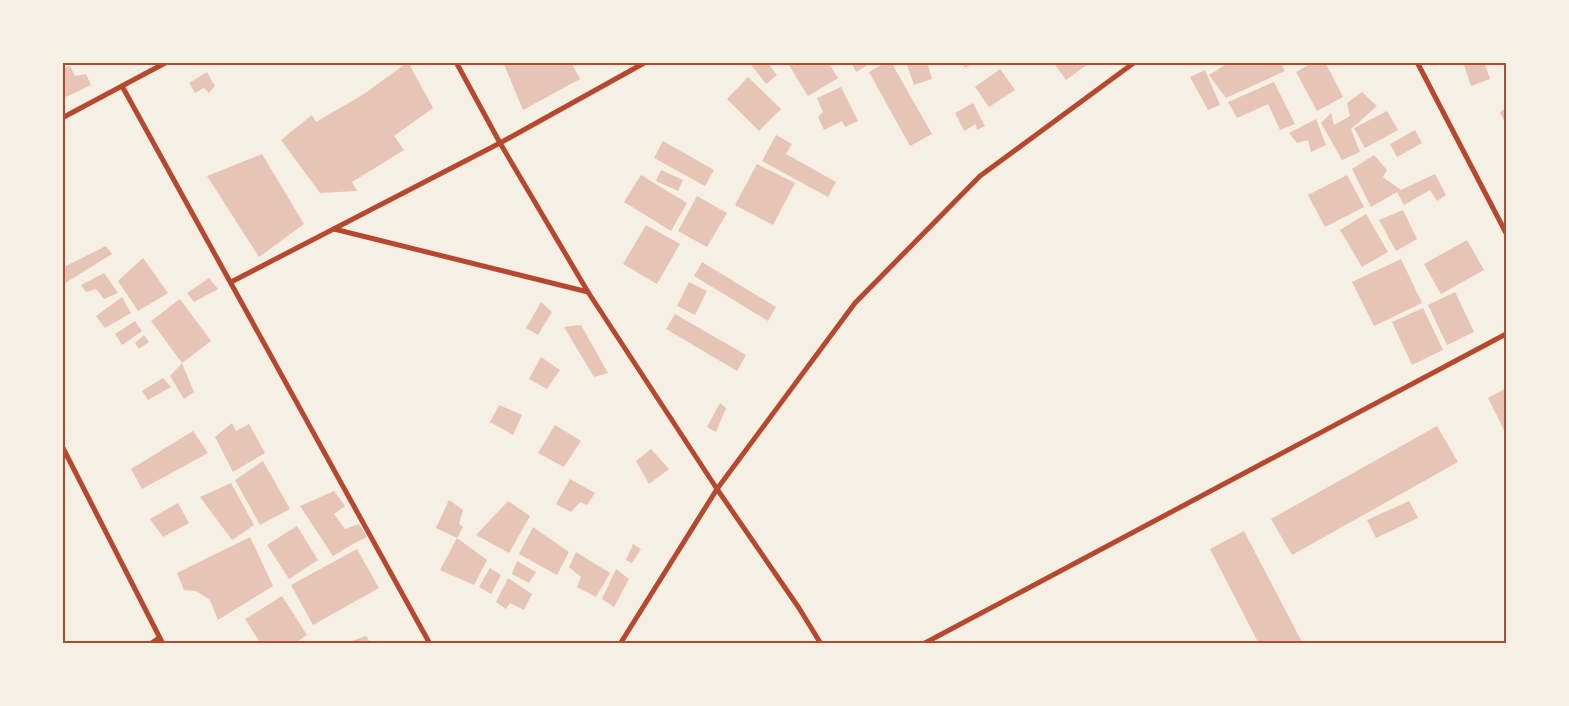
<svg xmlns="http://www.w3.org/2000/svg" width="1569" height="706" font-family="Signika,sans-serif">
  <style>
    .building { fill: #e6c5b7 }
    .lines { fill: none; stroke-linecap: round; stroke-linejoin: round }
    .minor { stroke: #b5482f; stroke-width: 5 }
    .neatline { fill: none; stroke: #b5482f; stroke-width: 2 }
  </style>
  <rect width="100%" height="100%" fill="#f6efe4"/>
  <g class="building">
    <polygon points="408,62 433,108 394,136 404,150 352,182 357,191 320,193 281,140 312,115 316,122 364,94"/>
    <polygon points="503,62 571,62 580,79 523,110"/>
    <polygon points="749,62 767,62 777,75 766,84"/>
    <polygon points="787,62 828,62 838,78 808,96"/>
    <polygon points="851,62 873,62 856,72"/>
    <polygon points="886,62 891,62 932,134 910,146 869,72"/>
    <polygon points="906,62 927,62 932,79 914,85"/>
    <polygon points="962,62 974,62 965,68"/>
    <polygon points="1053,62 1086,62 1087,65 1066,80"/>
    <polygon points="1230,62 1280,62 1285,71 1226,98 1209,75"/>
    <polygon points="1314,62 1325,62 1343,97 1317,111 1296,72"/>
    <polygon points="1463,62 1484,62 1490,79 1471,86"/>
    <polygon points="70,66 75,76 86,74 91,85 66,97 62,90 62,69"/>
    <polygon points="1000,69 1015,90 989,107 975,87"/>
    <polygon points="1205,70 1220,105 1208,110 1190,77"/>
    <polygon points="207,72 215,86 209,93 204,88 195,93 189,83"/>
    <polygon points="748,77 781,109 759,131 727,99"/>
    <polygon points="1274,82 1295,124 1280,130 1268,104 1237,118 1228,102"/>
    <polygon points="841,87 858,121 845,127 842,121 824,130 818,117 823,112 817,98"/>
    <polygon points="1362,92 1377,106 1351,129 1360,152 1342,160 1321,123 1331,113 1334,125 1350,116 1347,103"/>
    <polygon points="973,103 985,126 977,130 976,124 964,131 955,113"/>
    <polygon points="1506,108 1506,125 1500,112"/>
    <polygon points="1387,111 1398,130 1365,148 1354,128"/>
    <polygon points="1316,119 1326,145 1311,152 1308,140 1297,143 1289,133"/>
    <polygon points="1415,130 1422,143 1397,157 1390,144"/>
    <polygon points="776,135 792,144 786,154 836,182 828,197 762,161"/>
    <polygon points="663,141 714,170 705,186 654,158"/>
    <polygon points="262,154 304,224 259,257 207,176"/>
    <polygon points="1374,155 1387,170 1383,177 1401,190 1435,174 1446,195 1437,201 1430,190 1404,205 1397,192 1371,207 1352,169"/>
    <polygon points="757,164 795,183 773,225 735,205"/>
    <polygon points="661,170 683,180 678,191 656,181"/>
    <polygon points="641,175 687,203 671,231 624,202"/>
    <polygon points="1347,175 1364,207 1325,227 1308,195"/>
    <polygon points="697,196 727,213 707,247 678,231"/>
    <polygon points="1403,210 1417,239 1396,251 1379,220"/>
    <polygon points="1366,214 1388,252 1362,267 1340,230"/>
    <polygon points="646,225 680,244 657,284 623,264"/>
    <polygon points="1467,240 1484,270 1441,294 1424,264"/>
    <polygon points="106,246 112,254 62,285 62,268"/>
    <polygon points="143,258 168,293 138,311 118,281"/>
    <polygon points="1401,259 1422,303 1374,326 1352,282"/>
    <polygon points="702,262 776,307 768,321 694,276"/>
    <polygon points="104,273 118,293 104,299 96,289 86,292 81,285"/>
    <polygon points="209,278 218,289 194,302 187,293"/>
    <polygon points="689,282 707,291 695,315 677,306"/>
    <polygon points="1455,292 1474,332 1447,345 1428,305"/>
    <polygon points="122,297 131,313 105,328 96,316"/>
    <polygon points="180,299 211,341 182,363 151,321"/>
    <polygon points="541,302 552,312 538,335 526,328"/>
    <polygon points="1423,308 1443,350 1412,365 1392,322"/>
    <polygon points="675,314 746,355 737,371 666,329"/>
    <polygon points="135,321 142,331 122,345 115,334"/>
    <polygon points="581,325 608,373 594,377 564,327"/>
    <polygon points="144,335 149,342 139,349 135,343"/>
    <polygon points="541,357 560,370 547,389 529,379"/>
    <polygon points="182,363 194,392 184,399 170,376"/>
    <polygon points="163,378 171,387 148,400 142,391"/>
    <polygon points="1506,388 1506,434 1488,398"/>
    <polygon points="720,403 726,408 716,432 707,427"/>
    <polygon points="499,405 522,415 513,435 490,422"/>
    <polygon points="232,423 236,431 249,424 265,453 233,472 215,437"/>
    <polygon points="555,425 581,441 564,467 538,453"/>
    <polygon points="1437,426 1458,462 1292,555 1271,519"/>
    <polygon points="193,431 208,453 142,489 131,469"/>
    <polygon points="651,449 669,469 649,484 636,461"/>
    <polygon points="263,461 290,509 260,525 235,480"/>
    <polygon points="570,479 595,493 587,505 580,502 571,512 556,504"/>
    <polygon points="231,483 254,525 232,540 200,497"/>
    <polygon points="334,491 345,506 334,514 345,529 359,524 367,537 353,544 333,556 300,506"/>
    <polygon points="449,500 463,510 459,524 463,527 457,538 436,528"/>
    <polygon points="508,501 530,516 509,553 476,535"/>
    <polygon points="1409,501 1418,518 1376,538 1367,520"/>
    <polygon points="178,503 189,523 163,537 150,519"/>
    <polygon points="297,526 318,560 289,579 267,545"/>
    <polygon points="533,527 569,552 557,575 519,554"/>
    <polygon points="1244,531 1303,644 1259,644 1210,549"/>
    <polygon points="250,537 273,586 218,620 210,600 196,591 184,590 177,573"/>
    <polygon points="457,538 487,560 474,585 440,570"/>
    <polygon points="633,544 641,549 632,563 626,560"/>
    <polygon points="357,549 379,588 313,625 291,585"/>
    <polygon points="576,552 610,573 596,597 577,587 581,577 569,567"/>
    <polygon points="517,561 536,572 529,583 512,574"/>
    <polygon points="490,568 501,575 491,594 479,587"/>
    <polygon points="616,569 629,579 614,607 602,599"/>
    <polygon points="508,578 532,594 524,610 510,603 506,609 496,602"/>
    <polygon points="282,596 307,635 293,644 261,644 245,619"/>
    <polygon points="366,636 371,644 346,644 346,643"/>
  </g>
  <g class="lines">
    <g class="minor">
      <polyline points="456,62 500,143 588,292 717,489 799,608 821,644"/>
      <polyline points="1417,62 1506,233"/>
      <polyline points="122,86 430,644"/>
      <polyline points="62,118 167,62"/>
      <polyline points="334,229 588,292"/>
      <polyline points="231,282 500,143 646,62"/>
      <polyline points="62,446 163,644"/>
      <polyline points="150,644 159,638"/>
      <polyline points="620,644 717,489 855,303 980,176 1135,62"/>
      <polyline points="923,644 1506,334"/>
    </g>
  </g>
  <rect width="1569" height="706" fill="none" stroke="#f6efe4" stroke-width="128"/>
  <rect x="64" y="64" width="1441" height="578" class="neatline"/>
</svg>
